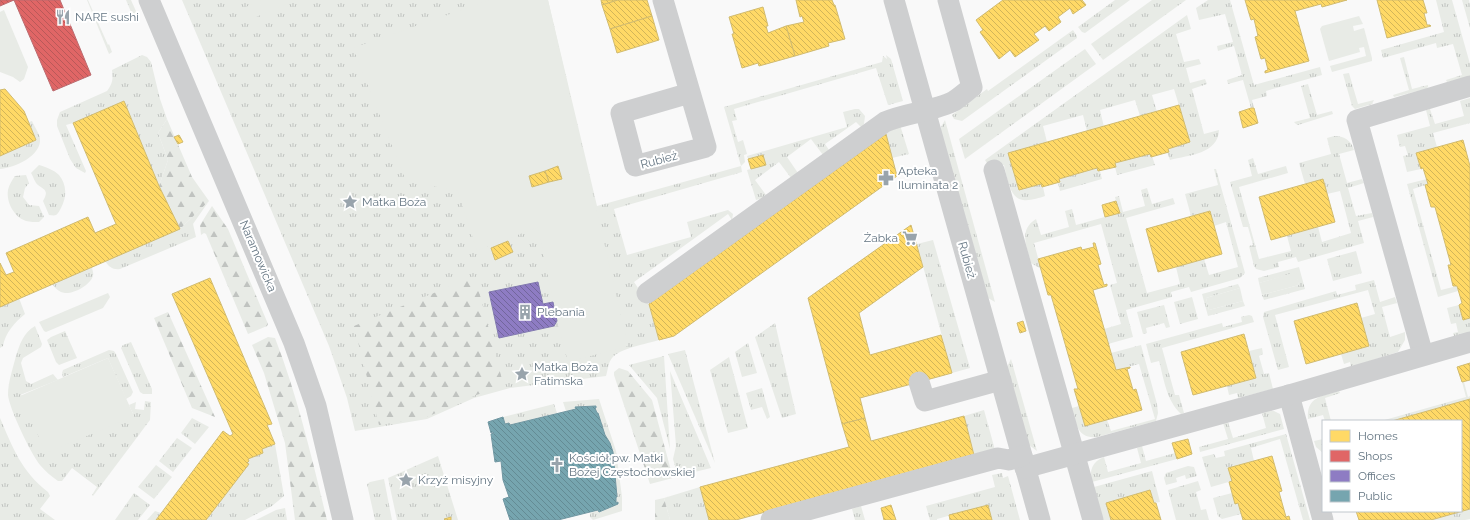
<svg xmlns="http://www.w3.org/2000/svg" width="1470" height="520" font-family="Raleway,sans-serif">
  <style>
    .grass { fill: url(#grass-tufts) }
    .forest { fill: url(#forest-firs) }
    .green { fill: #e8ebe6 }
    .homes { fill: url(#homes-back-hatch); stroke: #d1bb6f }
    .shops { fill: url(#shops-back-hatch); stroke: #bb6b6f }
    .offices { fill: url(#offices-back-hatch); stroke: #827ab0 }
    .public { fill: url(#public-back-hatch); stroke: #7197a2 }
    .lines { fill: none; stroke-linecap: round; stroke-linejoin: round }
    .minor { stroke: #cecfd0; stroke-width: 21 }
    .labels { text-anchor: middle; stroke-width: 4; stroke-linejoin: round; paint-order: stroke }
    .poi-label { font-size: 12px; fill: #657683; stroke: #fff; text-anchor: start }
    .street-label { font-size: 12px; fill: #657683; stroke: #fff }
  </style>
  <defs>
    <pattern id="grass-tufts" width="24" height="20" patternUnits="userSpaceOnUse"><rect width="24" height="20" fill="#e8ebe6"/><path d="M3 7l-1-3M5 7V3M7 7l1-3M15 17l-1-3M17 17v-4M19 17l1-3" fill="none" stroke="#c0c3c0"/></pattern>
    <pattern id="forest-firs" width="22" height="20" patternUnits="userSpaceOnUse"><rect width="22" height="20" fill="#e8ebe6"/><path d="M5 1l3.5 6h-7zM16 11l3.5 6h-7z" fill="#c0c3c0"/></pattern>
    <pattern id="homes-back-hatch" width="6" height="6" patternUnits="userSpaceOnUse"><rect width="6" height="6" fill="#ffd966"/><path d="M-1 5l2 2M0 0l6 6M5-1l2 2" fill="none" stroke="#d2b559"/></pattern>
    <pattern id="shops-back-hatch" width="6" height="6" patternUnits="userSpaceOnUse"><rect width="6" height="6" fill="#e06666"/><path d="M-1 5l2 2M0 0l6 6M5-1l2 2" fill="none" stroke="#b95959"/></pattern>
    <pattern id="offices-back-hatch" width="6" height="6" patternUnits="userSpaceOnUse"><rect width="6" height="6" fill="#8e7cc3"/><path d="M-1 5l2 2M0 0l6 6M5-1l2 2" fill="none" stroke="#72669c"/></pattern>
    <pattern id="public-back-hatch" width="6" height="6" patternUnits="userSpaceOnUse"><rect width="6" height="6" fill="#76a5af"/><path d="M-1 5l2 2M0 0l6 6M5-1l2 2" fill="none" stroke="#648b94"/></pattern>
  </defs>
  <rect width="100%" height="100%" fill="#f9f9f9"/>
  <g class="grass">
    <polygon points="126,0 131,0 139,18 134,19"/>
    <path d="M182,0H548L597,206L741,166L724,107L882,62L883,56L887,59L886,55L891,59L903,101L888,105L876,68L734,109L737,120L732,121L738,142L743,140L747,154L744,155L745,162L741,166L742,172L614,209L627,255L691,237L687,222L728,210L733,214L732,220L728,214L634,282L649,304L659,340C647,344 620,348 612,358C608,363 608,370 606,376L510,388L474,398L427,419L355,431L347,398L329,346Z"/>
    <polygon points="1115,0 1130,0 1085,33 1082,32 1078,27"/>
    <polygon points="1152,0 1186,0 1103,60 1091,44"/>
    <polygon points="1208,0 1230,0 1254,85 1320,67 1322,75 1266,91 1267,96 1252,100 1254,108 1251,108 1243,80 1228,84 1227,80 1242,75 1234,46 1218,51 1217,46 1233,42 1225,14 1199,20 1196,8"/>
    <polygon points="1436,0 1452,0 1470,64 1470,77 1447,82 1446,80 1462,75 1453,44 1437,48 1436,43 1383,58 1381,50 1444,32"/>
    <polygon points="1462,0 1469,0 1470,5 1470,28"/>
    <path d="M1187,15L1191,29L1176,34L1184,62L1199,59L1201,64L1186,68L1190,83L1205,79L1207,84L1192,89L1204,134L1219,130C1218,154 1189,155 1170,160L1167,152H1169L1168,149L1190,142L1174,89L1152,95L1157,112L1140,116L1135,100L1100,110L1104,127L1087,131L1083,115L1043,126L1047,142L1009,153L1019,190L1041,184V187H1043L1045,196C1039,198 1030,201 1023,200C1009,198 1007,176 1004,165L990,168L985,160Z"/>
    <polygon points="1073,30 1077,36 1077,38 962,121 954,119 952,115 987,89 988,91"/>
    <polygon points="1085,49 1096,64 965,159 959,139"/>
    <path d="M142,55L147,57L151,62L160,99L167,119L158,133L168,160L159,186L124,101L73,123L66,125L86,171L85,173L76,168L70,159L57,126V120L60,112L107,91C113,83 113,79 112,70Z"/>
    <polygon points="1404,57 1412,89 1428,85 1428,87 1426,89 1394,97 1393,95 1409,90 1400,58"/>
    <polygon points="1349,73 1358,104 1374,100 1372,104 1355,109 1352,106 1343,74"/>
    <polygon points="1308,84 1317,115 1332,111 1333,114 1298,125 1296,124 1294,122 1310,118 1301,86"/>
    <polygon points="1470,98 1470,123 1433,133 1437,147 1416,153 1421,169 1407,172 1403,156 1408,155 1405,146 1400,147 1397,135 1430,126 1426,110 1430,109 1435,124 1464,116 1460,101"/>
    <polygon points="855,109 859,109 865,116 864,124 861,127 856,122 825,144 829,150 823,155 811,139 787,157 798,173 791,178 779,162 755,180 766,195 763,198 756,200 747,170 766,165 763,155 748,159 747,156 847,127 843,112"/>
    <polygon points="945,120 995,302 988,298 941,131 941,127"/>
    <path d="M32,121C34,126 39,133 40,138C42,156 14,168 0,169V156L36,140L29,122Z"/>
    <polygon points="900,125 909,154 892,158 886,134"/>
    <path d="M1334,136C1344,136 1351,140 1354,150L1339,154L1347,183L1362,179L1364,183L1348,188L1356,216L1372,213L1373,217L1358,221L1364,243L1298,262L1296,257L1278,262L1279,267L1264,271L1256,269L1254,266L1249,246L1253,245L1248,227H1243L1230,182L1252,176L1248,160L1253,158L1258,174L1286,166L1288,173L1239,187L1259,259L1291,251L1287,236L1318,227L1322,242L1351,233L1340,191L1327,194L1305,184L1299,163L1331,154L1327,138Z"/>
    <polygon points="1150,154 1152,156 1155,165 1117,175 1115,167 1116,166 1115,163"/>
    <path d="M39,165C46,167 54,170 59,175C67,185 67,197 61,208C60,210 58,214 56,215C54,216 51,215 49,215L43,201C49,191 45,190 38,185C35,183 33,176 31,173Z"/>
    <polygon points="1097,168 1098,171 1100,171 1102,179 1060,191 1058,183 1060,182 1059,179"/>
    <path d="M1214,169H1216L1245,273L1240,278L1191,292L1189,287L1171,292L1172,297L1126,310L1133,337L1108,344L1104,329L1121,324L1110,285L1117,283L1101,224L1034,243L1041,269L1031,263C1027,247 1018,230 1036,219L1041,235L1069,227L1065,211L1072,209L1076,225L1119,213L1115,197L1119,196L1123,212L1145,206L1141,190L1147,188L1152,204L1173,198L1175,204L1126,218L1147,293L1180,284L1176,267L1204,259L1209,275L1238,267L1226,222L1214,226L1210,211L1191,216L1185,194L1218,185Z"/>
    <path d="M26,175L29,183L25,188L23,197L29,205L39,206L44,217L39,222C35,222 30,222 26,221C14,217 6,202 8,190C9,185 12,180 15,176Z"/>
    <polygon points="1427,179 1428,184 1413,189 1441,290 1457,286 1458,291 1438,297 1407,184"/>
    <path d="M209,201L193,224L196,237L120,269C113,270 109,267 105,261L180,229Z"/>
    <polygon points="933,240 970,368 952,373 917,244"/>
    <polygon points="1356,251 1362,273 1333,281 1327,259"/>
    <path d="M92,267C92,270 94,273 93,276C90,285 74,294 65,293C59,292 56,289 52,284Z"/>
    <polygon points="1299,267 1305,289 1264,300 1262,295 1299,285 1295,273 1259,283 1258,278"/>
    <polygon points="1374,280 1380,302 1395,297 1397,303 1382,307 1390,337 1405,332 1405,340 1398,352 1351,367 1350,362 1344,364 1341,354 1369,346 1361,318 1375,314 1368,290 1275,315 1289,367 1278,370 1263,317 1264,312 1336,291 1337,295 1356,290 1355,285"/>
    <polygon points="1238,284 1240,288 1206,298 1209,310 1243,301 1245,306 1208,316 1202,294"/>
    <polygon points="1192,297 1198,319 1180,324 1174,302"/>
    <path d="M19,298L25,314C15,322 5,333 3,346L0,348V307Z"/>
    <polygon points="1164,305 1170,327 1166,328 1164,323 1146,328 1147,333 1143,334 1137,312"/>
    <polygon points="1459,305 1463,320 1470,318 1470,334 1455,338 1453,333 1458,332 1456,323 1451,324 1447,308"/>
    <path d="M1249,315L1252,316L1254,322L1162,348L1175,395H1179L1184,413L1181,414C1166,400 1164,379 1159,361L1151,363L1146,344L1222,323L1223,327L1242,322L1241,317Z"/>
    <polygon points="775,323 796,414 782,418 755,337"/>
    <path d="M35,326L42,344L41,347L23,358L21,363L26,381L31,384L53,374L58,380L20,395L134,416L129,405L136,402L135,409L144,410L145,401L151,402L150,420L93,496L92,495L97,487L72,468L62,481H58C51,476 45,471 40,465C31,454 9,408 8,395C8,382 13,368 16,356C20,344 23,333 35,326Z"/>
    <polygon points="65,331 77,358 59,365 56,362 47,340 51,337"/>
    <polygon points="131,342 152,389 152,394 143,394 140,392 122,350 121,348 123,345"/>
    <polygon points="748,343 757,373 742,377 735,352"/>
    <path d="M1141,345L1157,404L1158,413L1156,421L1097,437C1077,439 1076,423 1072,408L1079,406L1085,426L1107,420L1111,431L1155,419L1139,364L1116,370L1111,353Z"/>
    <polygon points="1262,348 1263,354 1259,356 1264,374 1269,373 1273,389 1238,398 1237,393 1229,395 1227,386 1256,378 1249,351"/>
    <polygon points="109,350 114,351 116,354 133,392 131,396 126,399 108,358 63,377 62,373 63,370"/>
    <polygon points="685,350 715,463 668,354"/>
    <polygon points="664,356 670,449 657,398 629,365"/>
    <polygon points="729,357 748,428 728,433 710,370"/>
    <polygon points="1011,359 1037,451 1029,445 1007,367"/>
    <polygon points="670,371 711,468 678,476 673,459 676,446"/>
    <polygon points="1462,382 1464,382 1468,397 1470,396 1470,399 1392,421 1381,421 1466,397"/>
    <polygon points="762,388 770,417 767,419 762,407 751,410 746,393"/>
    <path d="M1339,391L1340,393L1325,398L1331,421H1325L1323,415L1308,419C1306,397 1322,396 1339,391Z"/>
    <polygon points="599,399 616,451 622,497 622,511 593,520 590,517 590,513 598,510 599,512 618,504 618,502 616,503 616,497 617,496 614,473 613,455 610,443 605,435 595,408 596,408 596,406 576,407 576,409 566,411 563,402"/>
    <polygon points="554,404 557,413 510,425 505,424 503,417"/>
    <polygon points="984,410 995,450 975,457 964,416"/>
    <polygon points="1268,411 1274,411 1280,414 1284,429 1200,452 1199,447 1228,439 1223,423 1228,422 1233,438 1266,428 1262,413"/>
    <path d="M0,418C13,448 21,471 48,492L50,496L40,509L55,520H0Z"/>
    <polygon points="192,418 209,427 195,444 181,433"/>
    <polygon points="1286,434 1310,520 1303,520 1280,439 1251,448 1254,461 1228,468 1232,481 1211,487 1202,457 1214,454 1216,458 1225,456 1224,451"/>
    <polygon points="177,438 192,448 173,472 159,461"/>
    <polygon points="1323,439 1323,453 1316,447 1314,441"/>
    <polygon points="275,444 284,496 272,506 245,520 206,520 249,464 247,463 249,461 248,459 263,453 262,449"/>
    <path d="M1142,446L1146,461L1175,453L1177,459L1092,482C1089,470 1092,462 1104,457L1108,472L1141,463L1137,448Z"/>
    <polygon points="438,456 458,520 397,520 388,478"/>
    <polygon points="156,465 172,477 154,499 138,487"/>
    <polygon points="1188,466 1194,467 1197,476 1186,479 1185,475 1176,478 1177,482 1166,485 1164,478 1166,473"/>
    <polygon points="1152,471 1160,502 1154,503 1150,490 1106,503 1111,520 1103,520 1094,487"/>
    <polygon points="1002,473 1003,478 1008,476 1020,520 992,520 988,505 937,519 937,520 930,520 926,506 995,487 992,475"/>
    <polygon points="384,479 392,520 375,520 367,484 370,482"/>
    <polygon points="1198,481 1201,490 1196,492 1201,510 1206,509 1209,520 1176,520 1168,490"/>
    <polygon points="700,487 709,520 670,520 664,498"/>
    <polygon points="134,493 150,505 138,520 115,520"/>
    <polygon points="1232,493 1235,504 1238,503 1241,514 1222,519 1218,516 1213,498"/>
    <polygon points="861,506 865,520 855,520 852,509"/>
    <polygon points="285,508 287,520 256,520 276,510"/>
    <polygon points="1470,509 1470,519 1465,520 1431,520"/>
    <polygon points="155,511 161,513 156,520 147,520"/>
  </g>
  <g class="forest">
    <polygon points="167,119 192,177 209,201 180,229 159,186 168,160 158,133"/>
    <polygon points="212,206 228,229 268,324 267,326 248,334 206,234 204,233 201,235 200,225"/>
    <polygon points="475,276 504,387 476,395 427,417 379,425 354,326"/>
    <polygon points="168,312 215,417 192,408 154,318"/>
    <path d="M268,337L275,338C298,397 312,459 327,520H295L285,443L264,373L252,345Z"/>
    <polygon points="619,368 628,371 652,400 673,478 650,484 614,375 614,372"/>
    <polygon points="664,498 670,520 655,520 655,500"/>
  </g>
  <g class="green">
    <polygon points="87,0 88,0 108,45 109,44 112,52 109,54"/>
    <polygon points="261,0 295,0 252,19 246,7"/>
    <polygon points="490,0 548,0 628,346 568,362 557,321 538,227 477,251 458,191 406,181 353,48"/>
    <polygon points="4,10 28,67 24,79 20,82 13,77 0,72 0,12"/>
    <polygon points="1359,16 1363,24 1353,26 1354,31 1364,28 1372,58 1372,61 1332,72 1330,66 1366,56 1364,47 1359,48 1360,52 1329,61 1320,29 1322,26"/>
    <polygon points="1296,272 1299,285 1262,295 1259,283"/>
    <polygon points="1240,288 1243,301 1209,310 1206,298"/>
    <polygon points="108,293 110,297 103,308 46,332 44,331 39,322"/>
    <polygon points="108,358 134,416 46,453 20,396"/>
  </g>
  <g class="homes">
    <polygon points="601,0 618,0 602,5"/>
    <polygon points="618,0 647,0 652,16 610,29 602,5"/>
    <polygon points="796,0 832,0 834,5 835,5 845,39 828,43 829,46 795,56 786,26 804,22 802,16 800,17"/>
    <polygon points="1003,0 1082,0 1086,5 1073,14 1070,8 1058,17 1061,22 1049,31 1045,26 1034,34 1039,40 1015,57 1010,50 999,59 980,32 983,30 976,20"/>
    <polygon points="1245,0 1347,0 1322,7 1321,4 1295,11 1309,61 1265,73 1265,71 1268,70 1265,58 1261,59 1255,37 1258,36 1254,19 1251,20"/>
    <polygon points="1377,0 1423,0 1427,13 1424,13 1427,25 1430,25 1431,26 1387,38"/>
    <polygon points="763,7 768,26 766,26 768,33 786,26 795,56 759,66 758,63 742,68 732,34 734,34 729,17"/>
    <polygon points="652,16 659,40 617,53 610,29"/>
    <polygon points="5,89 24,111 36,140 0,156 0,90"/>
    <polygon points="124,101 159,186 180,229 0,307 0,263 6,275 14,272 6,253 88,217 95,233 116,224 73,123"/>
    <polygon points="1179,105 1190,142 1168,149 1169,152 1151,157 1150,154 1115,163 1116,167 1098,171 1097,168 1059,179 1060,182 1042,187 1041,184 1019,190 1008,153"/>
    <polygon points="1251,108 1254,108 1258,123 1243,128 1239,112"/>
    <polygon points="886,134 897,176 674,336 659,340 649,304"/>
    <polygon points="179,135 183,142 178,144 174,137"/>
    <polygon points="1463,140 1470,166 1470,318 1463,320 1459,305 1462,303 1457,286 1453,286 1448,265 1451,265 1435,207 1431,207 1425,185 1428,184 1423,168 1421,169 1416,153"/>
    <polygon points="763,155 766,165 751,169 748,159"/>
    <polygon points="558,166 562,179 549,182 545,171"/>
    <polygon points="545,171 549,182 532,187 529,176"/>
    <polygon points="1323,179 1335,222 1271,240 1259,197"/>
    <polygon points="1116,201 1120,213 1105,217 1102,205"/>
    <polygon points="1210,211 1222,254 1158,272 1146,229"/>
    <polygon points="911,225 923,267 859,313 870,355 941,335 952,373 860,398 865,418 842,424 808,298"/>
    <polygon points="508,241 513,252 495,260 491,248"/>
    <polygon points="1093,243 1095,243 1101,264 1098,265 1104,285 1107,284 1107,286 1093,290 1116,370 1130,367 1130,368 1127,369 1133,390 1136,389 1142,410 1085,426 1074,389 1078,389 1051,295 1048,295 1038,259 1081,247 1082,250 1094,247"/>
    <polygon points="210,278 272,424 267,425 275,444 262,449 263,453 248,459 249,461 247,463 249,464 206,520 156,520 223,431 230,436 233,434 172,294"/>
    <polygon points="1357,303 1369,346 1306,364 1294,321"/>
    <polygon points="1023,321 1026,331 1020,333 1017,323"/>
    <polygon points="1244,334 1256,378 1193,395 1181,352"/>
    <polygon points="1470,363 1470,380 1462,382 1457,367"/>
    <polygon points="1470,399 1470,509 1431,520 1359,520 1356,511 1461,511 1461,421 1392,421"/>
    <polygon points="964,416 974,455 736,520 709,520 700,487 849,447 842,424 865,418 871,441"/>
    <polygon points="1188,439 1192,454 1177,459 1172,443"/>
    <polygon points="1272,456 1282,491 1279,492 1286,517 1289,516 1290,520 1243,520 1238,503 1235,504 1229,482 1232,481 1228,468"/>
    <polygon points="1150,490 1154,503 1156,503 1161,520 1111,520 1106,503"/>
    <polygon points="891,505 896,520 884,520 881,508"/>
    <polygon points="988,505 992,520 950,520 949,515"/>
    <polygon points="451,517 451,520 445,520 444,519"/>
  </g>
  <polygon class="shops" points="0,0 60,0 91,75 53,91 14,0 0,6"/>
  <polygon class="offices" points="538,282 543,304 553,302 557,321 554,326 499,338 489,292"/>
  <polygon class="public" points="596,406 596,408 595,408 597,413 598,413 605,435 610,443 613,452 617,497 616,497 616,503 618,502 618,504 599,512 598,510 558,520 510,520 503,499 509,497 503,480 501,461 495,462 491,434 494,433 493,432 491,433 488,422 503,417 505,424 509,423 510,425 576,409 575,407"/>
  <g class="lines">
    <g class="minor">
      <polyline points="149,0 294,343 316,406 343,520"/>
      <polyline points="663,0 706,147 635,166 621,113 690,93"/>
      <polyline points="894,0 1040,520"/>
      <polyline points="994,170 1093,520"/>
      <path d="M647,293L885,122C906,113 935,111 954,101C960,97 966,92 972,87L948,0"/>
      <polyline points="1423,355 1357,120 1470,86"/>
      <polyline points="919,382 925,401 1001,380"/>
      <polyline points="1289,395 1323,520"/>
      <polyline points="1025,468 1289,395 1470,342"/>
      <polyline points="771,520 998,458 1009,460 1022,456"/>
    </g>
  </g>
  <defs>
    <g id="restaurant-bare" transform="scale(1.2)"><path d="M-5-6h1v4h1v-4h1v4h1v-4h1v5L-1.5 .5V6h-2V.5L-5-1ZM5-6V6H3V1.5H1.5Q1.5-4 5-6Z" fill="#99a4ac" stroke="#fff" stroke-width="2.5" paint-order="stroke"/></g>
    <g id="pharmacy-bare" transform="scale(1.2)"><path d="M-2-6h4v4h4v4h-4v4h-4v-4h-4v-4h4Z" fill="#99a4ac" stroke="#fff" stroke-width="2.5" paint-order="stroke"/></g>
    <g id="sight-bare" transform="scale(1.2)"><path d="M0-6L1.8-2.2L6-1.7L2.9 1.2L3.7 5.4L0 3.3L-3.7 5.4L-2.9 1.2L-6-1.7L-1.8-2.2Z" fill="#99a4ac" stroke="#fff" stroke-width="2.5" paint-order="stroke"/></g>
    <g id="supermarket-bare" transform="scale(1.2)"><path d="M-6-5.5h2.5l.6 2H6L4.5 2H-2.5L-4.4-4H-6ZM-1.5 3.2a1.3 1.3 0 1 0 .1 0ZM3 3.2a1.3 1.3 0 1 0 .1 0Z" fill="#99a4ac" stroke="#fff" stroke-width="2.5" paint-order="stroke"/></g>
    <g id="building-bare" transform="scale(1.2)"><path d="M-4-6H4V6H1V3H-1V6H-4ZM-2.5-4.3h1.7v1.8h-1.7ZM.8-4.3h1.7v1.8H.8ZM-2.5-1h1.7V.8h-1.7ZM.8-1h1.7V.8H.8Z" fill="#99a4ac" stroke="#fff" stroke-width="2.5" paint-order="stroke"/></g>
    <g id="church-bare" transform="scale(1.2)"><path d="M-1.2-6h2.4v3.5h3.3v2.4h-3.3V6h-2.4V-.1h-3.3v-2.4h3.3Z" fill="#99a4ac" stroke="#fff" stroke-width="2.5" paint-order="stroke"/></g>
  </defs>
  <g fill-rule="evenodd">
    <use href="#restaurant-bare" x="63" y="17"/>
    <use href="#pharmacy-bare" x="886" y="178"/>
    <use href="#sight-bare" x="350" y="202"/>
    <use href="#supermarket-bare" x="910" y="238"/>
    <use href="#building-bare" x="525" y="312"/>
    <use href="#sight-bare" x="522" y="374"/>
    <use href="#church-bare" x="557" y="465"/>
    <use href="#sight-bare" x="406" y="480"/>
  </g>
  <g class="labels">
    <g class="poi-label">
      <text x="75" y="21">NARE sushi</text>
      <text x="898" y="175">Apteka<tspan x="898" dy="14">Iluminata 2</tspan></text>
      <text x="362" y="206">Matka Boża</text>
      <text x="898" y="242" text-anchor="end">Żabka</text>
      <text x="537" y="316">Plebania</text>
      <text x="534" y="371">Matka Boża<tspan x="534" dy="14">Fatimska</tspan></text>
      <text x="569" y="462">Kościół pw. Matki<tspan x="569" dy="14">Bożej Częstochowskiej</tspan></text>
      <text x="418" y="484">Krzyż misyjny</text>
    </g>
    <g class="street-label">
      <text transform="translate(659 160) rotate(-15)" y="4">Rubież</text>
      <text transform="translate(258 256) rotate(67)" y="4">Naramowicka</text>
      <text transform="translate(967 260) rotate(74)" y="4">Rubież</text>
    </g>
  </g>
  <rect x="1322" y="420" width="140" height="92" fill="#ffffff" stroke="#c1c8cd"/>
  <rect x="1330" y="430" width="20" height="12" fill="#ffd966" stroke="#c1c8cd"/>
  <text x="1358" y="440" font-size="12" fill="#657683">Homes</text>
  <rect x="1330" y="450" width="20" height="12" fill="#e06666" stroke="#c1c8cd"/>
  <text x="1358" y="460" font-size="12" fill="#657683">Shops</text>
  <rect x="1330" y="470" width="20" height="12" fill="#8e7cc3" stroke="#c1c8cd"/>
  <text x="1358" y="480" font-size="12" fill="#657683">Offices</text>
  <rect x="1330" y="490" width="20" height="12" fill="#76a5af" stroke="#c1c8cd"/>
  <text x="1358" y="500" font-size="12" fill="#657683">Public</text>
</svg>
